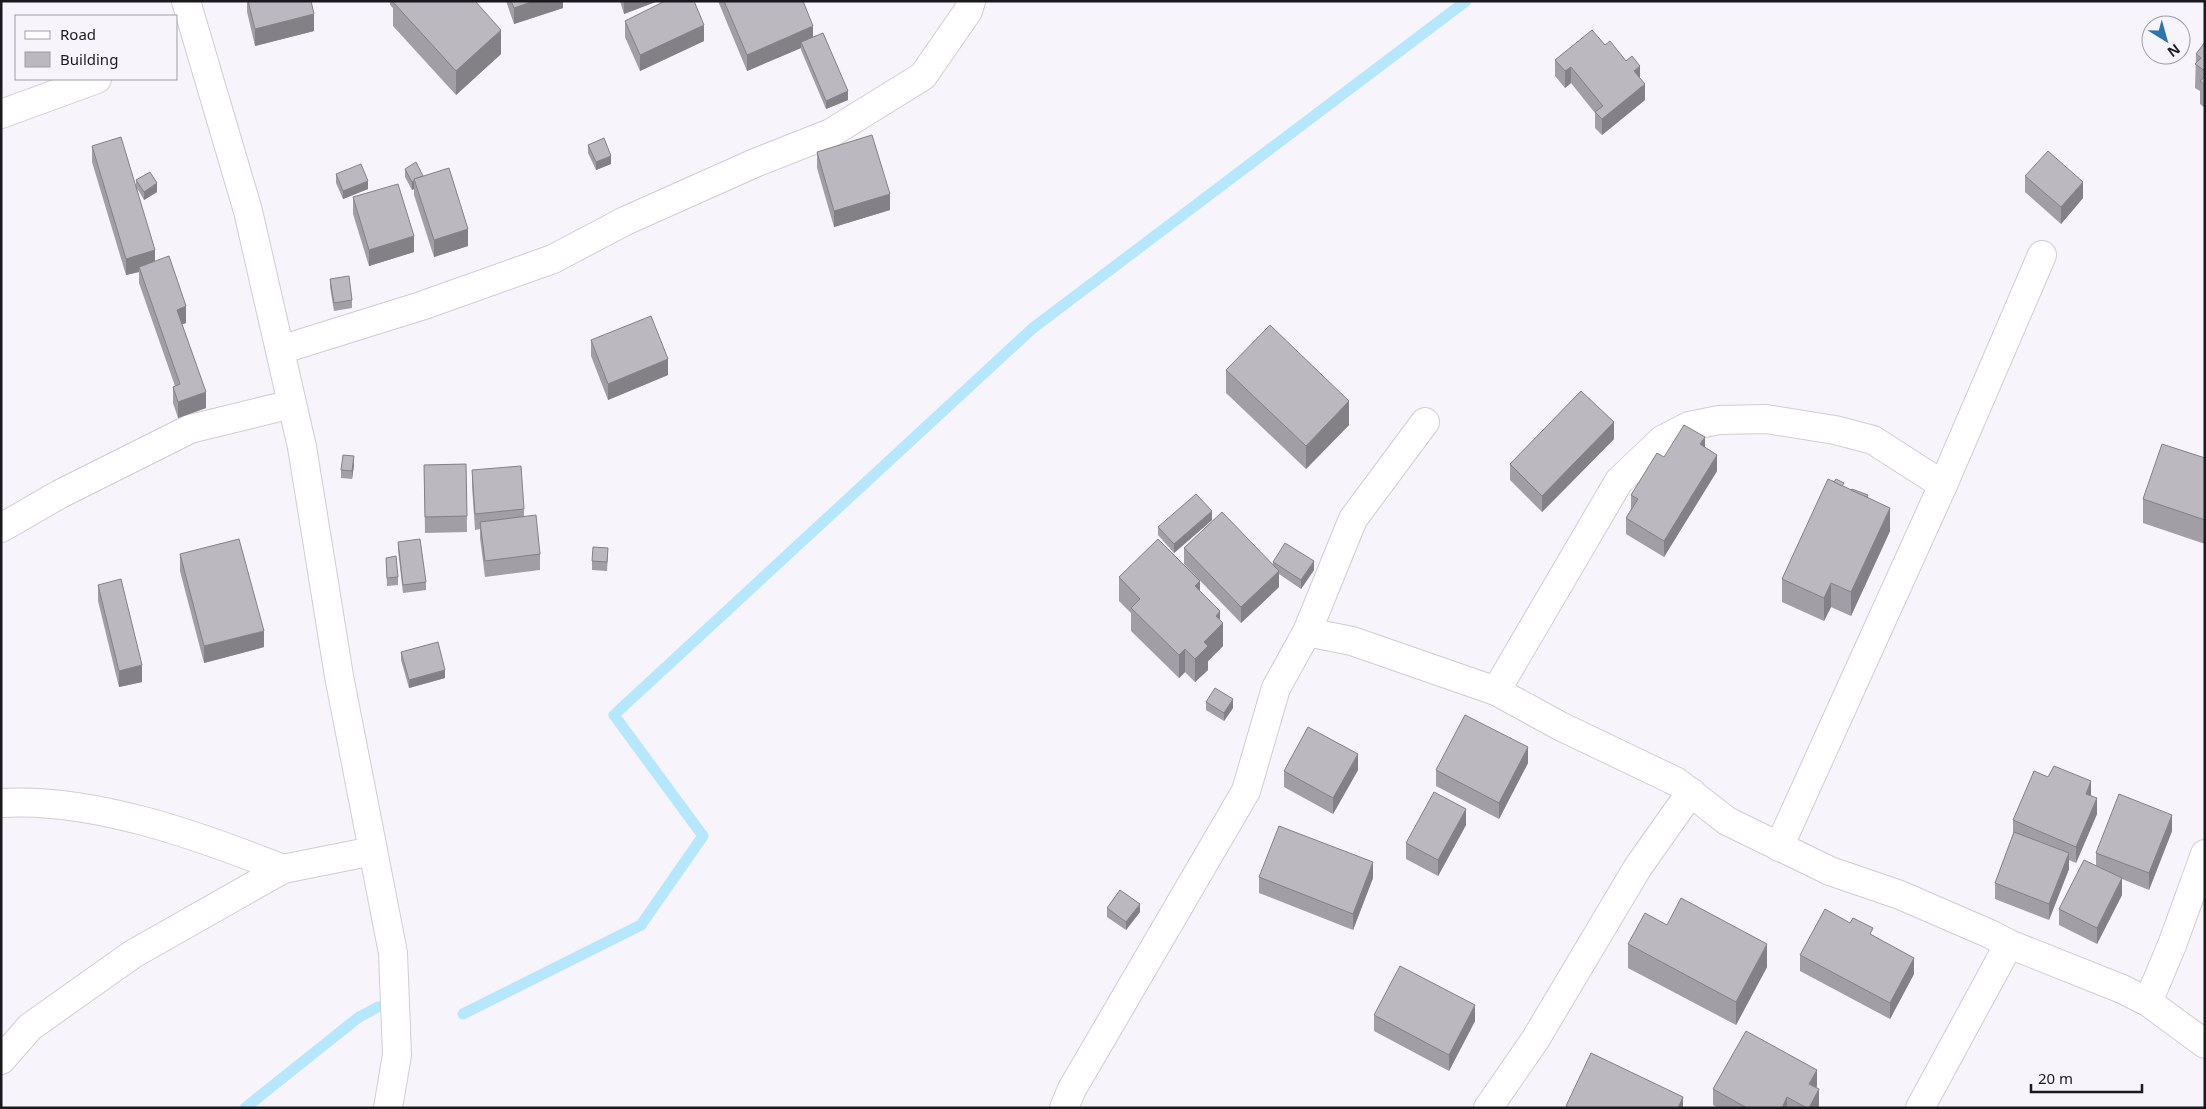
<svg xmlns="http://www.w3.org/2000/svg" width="2206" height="1109" font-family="'Noto Sans',sans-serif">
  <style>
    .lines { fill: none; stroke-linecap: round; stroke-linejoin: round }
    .stream { stroke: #b7e7fc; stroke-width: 11 }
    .street-casing { stroke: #cfccd4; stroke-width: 30 }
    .street { stroke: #fff; stroke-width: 28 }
    .wall { fill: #a19ea5 }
    .shaded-wall { fill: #838186 }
    .building { fill: #bbb8c0; stroke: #838186 }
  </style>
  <rect width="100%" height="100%" fill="#f7f4fc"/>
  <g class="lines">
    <g class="stream">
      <polyline points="463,1014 641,925 703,836 614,715 1033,328 1466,1"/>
      <polyline points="245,1108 359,1017 378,1007"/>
    </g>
    <g class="street-casing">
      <g id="street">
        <polyline points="186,1 248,211 302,447 339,676 393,953 397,1055 388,1108"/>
        <polyline points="1,114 97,79"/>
        <polyline points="280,350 421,306 553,259 625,221 755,163 831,133 923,76 968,11 971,1"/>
        <polyline points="1,528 60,494 190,429 292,404"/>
        <polyline points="1307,632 1353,519 1425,422"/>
        <polyline points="1496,691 1619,481 1662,440 1689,426 1719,420 1766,419 1835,430 1873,440 1943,485"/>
        <path d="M1,803C92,797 200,836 283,869"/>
        <polyline points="1779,847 1943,485 2042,255"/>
        <polyline points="2148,1002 2172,945 2205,854"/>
        <polyline points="1,1060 30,1027 133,954 283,869 373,851"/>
        <polyline points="1064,1108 1072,1089 1246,791 1276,688 1307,632 1352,641 1496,691 1560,726 1677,782 1727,821 1830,871 1900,895 1990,934 2009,944 2122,989 2148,1002 2205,1044"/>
        <polyline points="1488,1108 1535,1040 1638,867 1691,792"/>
        <polyline points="1920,1108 2009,944"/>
      </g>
    </g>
    <use href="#street" class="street"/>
  </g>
  <g class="wall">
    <polygon points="247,1 311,1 314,31 255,46 247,12"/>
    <polygon points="390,1 475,1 501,54 456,95 393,26 393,8 390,5"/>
    <polygon points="506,1 563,1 563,8 514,24"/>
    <polygon points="620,1 658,1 624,14"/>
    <polygon points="718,1 803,1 813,37 848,100 826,109 801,50 801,48 747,71"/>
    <polygon points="625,21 704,41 640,71 625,37"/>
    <polygon points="2205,42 2205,108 2200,104 2200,91 2195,88 2196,54"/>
    <polygon points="1605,45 1640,78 1645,100 1602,135 1595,128 1595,113 1571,83 1565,88 1555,76 1555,60"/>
    <polygon points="588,145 611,164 596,170 588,153"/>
    <polygon points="92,146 136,188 136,180 157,192 144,200 137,188 155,261 186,323 182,324 206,408 178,418 173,403 173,387 175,386 139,283 139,272 126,275 92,162"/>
    <polygon points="817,152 890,210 834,227 817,168"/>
    <polygon points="405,169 423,176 468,246 434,257 414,195 414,189 412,190 405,177"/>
    <polygon points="336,174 368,189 343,199 336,183"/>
    <polygon points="2025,176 2083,198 2061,224 2025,192"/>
    <polygon points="353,197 414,252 369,266 353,214"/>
    <polygon points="330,279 352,300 352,308 334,311 330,287"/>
    <polygon points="591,340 668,375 608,400 591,356"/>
    <polygon points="1226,370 1349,425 1306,469 1226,393"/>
    <polygon points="1614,439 1542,512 1510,480 1510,464"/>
    <polygon points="1705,447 1717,471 1664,557 1626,534 1626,518 1631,509 1631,495 1664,457"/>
    <polygon points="2205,458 2205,544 2143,523 2143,499"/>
    <polygon points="466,464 467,532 425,533 424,465"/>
    <polygon points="354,465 352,479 341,478 341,470"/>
    <polygon points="472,470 524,509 524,517 540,554 540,570 485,577 480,538 480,529 475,530 472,486"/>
    <polygon points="1844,487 1868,498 1890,531 1851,616 1831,607 1824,621 1782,602 1782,579"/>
    <polygon points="1212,520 1174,553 1158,535 1158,527"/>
    <polygon points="398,542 426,582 426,590 403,593 398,550"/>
    <polygon points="1184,548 1273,564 1273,562 1314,570 1301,589 1279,574 1279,587 1241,623 1184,564"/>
    <polygon points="180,554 264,647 204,663 180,571"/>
    <polygon points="608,556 607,571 592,570 592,561"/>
    <polygon points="386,558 398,577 398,585 387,586"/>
    <polygon points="1119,577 1200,591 1220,620 1223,646 1208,661 1208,670 1195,682 1185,672 1179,678 1131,631 1131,613 1119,601"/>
    <polygon points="98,585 142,682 119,687 98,601"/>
    <polygon points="401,652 445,678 409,688 401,660"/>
    <polygon points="1206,702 1233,708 1224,721 1206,710"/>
    <polygon points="1528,763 1499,819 1436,786 1436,770"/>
    <polygon points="1358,770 1333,814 1284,787 1284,771"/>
    <polygon points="2091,795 2097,814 2076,863 2069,860 2069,869 2049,920 1995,899 1995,883 2013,836 2013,820"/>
    <polygon points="1466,825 1438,876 1406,859 1406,843"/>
    <polygon points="2172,831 2149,890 2122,879 2122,895 2097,944 2059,925 2059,909 2096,866 2096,853"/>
    <polygon points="1259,877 1373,878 1353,930 1259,893"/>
    <polygon points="1107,908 1140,912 1126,930 1107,917"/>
    <polygon points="1667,925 1767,967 1736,1025 1628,968 1628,944"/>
    <polygon points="1873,935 1914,974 1890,1019 1800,971 1800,955"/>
    <polygon points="1374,1015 1475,1021 1449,1071 1374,1031"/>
    <polygon points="1817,1086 1816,1088 1819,1106 1818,1108 1718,1108 1713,1105 1713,1089"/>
  </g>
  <g class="shaded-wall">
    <polygon points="534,1 563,1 563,8 514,24 514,8"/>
    <polygon points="624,1 658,1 624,14"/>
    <polygon points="314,14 314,31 255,46 255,29"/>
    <polygon points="704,25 704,41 640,71 640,55"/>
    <polygon points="813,26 813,42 801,42 801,48 747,71 747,55"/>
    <polygon points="501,30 501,54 456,95 456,71"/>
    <polygon points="1640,66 1640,82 1634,71"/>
    <polygon points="1571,67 1571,83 1565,88 1565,71"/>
    <polygon points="1645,84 1645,100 1602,135 1602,119"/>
    <polygon points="848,91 848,100 826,109 826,101"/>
    <polygon points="611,156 611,164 596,170 596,162"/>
    <polygon points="368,181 368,189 343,199 343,191"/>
    <polygon points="414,181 414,189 412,190 412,182"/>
    <polygon points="2083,182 2083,198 2061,224 2061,207"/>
    <polygon points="157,183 157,192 144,200 144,192"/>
    <polygon points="890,194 890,210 834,227 834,211"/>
    <polygon points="468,229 468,246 434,257 434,240"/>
    <polygon points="414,236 414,252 369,266 369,250"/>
    <polygon points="155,250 155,266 139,267 139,272 126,275 126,259"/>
    <polygon points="186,306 186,323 177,326 177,310"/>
    <polygon points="668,359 668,375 608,400 608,384"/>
    <polygon points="206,392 206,408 178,418 178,402"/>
    <polygon points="1349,401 1349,425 1306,469 1306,446"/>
    <polygon points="1614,422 1614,439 1542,512 1542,496"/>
    <polygon points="1705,437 1705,453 1700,444"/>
    <polygon points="1717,455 1717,471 1664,557 1664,541"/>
    <polygon points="354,456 354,465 352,479 352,471"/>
    <polygon points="1890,508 1890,531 1851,616 1851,592"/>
    <polygon points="1212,511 1212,520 1174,553 1174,544"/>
    <polygon points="1314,561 1314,570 1301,589 1301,580"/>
    <polygon points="1279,571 1279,587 1241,623 1241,607"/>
    <polygon points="1200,581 1200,605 1195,586"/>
    <polygon points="1831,583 1831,607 1824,621 1824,598"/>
    <polygon points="1220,611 1220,625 1223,623 1223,646 1208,661 1208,670 1195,682 1195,659 1216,616"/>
    <polygon points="264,631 264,647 204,663 204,646"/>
    <polygon points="1185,649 1185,672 1179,678 1179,655"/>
    <polygon points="142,665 142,682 119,687 119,671"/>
    <polygon points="445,670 445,678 409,688 409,680"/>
    <polygon points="1233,699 1233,708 1224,721 1224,713"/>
    <polygon points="1528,747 1528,763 1499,819 1499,803"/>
    <polygon points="1358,754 1358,770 1333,814 1333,798"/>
    <polygon points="2091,781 2091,798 2086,794"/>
    <polygon points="2097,798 2097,814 2076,863 2076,847"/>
    <polygon points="1466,809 1466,825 1438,876 1438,860"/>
    <polygon points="2172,815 2172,831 2149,890 2149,873"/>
    <polygon points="2069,853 2069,869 2049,920 2049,904"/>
    <polygon points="1373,862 1373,878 1353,930 1353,914"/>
    <polygon points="2122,878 2122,895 2097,944 2097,928"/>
    <polygon points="1140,904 1140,912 1126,930 1126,922"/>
    <polygon points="1767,944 1767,967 1736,1025 1736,1002"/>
    <polygon points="1914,958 1914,974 1890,1019 1890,1003"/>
    <polygon points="1475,1005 1475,1021 1449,1071 1449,1055"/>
    <polygon points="1817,1070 1817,1086 1809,1100 1809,1084"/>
    <polygon points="1819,1089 1819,1106 1818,1108 1809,1108"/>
    <polygon points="1683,1097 1683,1108 1678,1108"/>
    <polygon points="1787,1097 1787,1108 1782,1108"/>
  </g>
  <g class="building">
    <polygon points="248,1 311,1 314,14 255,29"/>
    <polygon points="394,1 475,1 501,30 456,71 393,2"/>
    <polygon points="511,1 534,1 514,8"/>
    <polygon points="665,1 694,1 704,25 640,55 625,21"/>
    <polygon points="724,1 803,1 813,26 747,55"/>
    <polygon points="1592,30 1605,45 1610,41 1626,61 1632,56 1640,66 1634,71 1645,84 1602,119 1595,112 1603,106 1571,67 1565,71 1555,60"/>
    <polygon points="823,33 848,91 826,101 801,42"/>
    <polygon points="2205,42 2205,71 2195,64 2201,58 2196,54"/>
    <polygon points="2205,76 2205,85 2200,81"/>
    <polygon points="872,135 890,194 834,211 817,152"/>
    <polygon points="121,137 155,250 126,259 92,146"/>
    <polygon points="604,138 611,156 596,162 588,145"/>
    <polygon points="2048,151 2083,182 2061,207 2025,176"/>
    <polygon points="416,162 423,176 414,179 415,180 412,182 405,169"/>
    <polygon points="361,164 368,181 343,191 336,174"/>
    <polygon points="449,168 468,229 434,240 414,179"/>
    <polygon points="150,172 157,183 144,192 136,180"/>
    <polygon points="398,184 414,236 369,250 353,197"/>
    <polygon points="169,256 186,306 177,310 206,392 178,402 173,387 180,384 139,267"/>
    <polygon points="349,276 352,300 334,303 330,279"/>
    <polygon points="651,316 668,359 608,384 591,340"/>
    <polygon points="1270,325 1349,401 1306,446 1226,370"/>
    <polygon points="1581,391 1614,422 1542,496 1510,464"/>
    <polygon points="1684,425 1705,437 1700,444 1717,455 1664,541 1626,518 1638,499 1631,495 1657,453 1664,457"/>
    <polygon points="2162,444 2205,458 2205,520 2143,499"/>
    <polygon points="343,455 354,456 352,471 341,470"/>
    <polygon points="466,464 467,516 425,517 424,465"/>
    <polygon points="521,466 524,509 475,514 472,470"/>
    <polygon points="1828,479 1890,508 1851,592 1831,583 1824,598 1782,579"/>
    <polygon points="1836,479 1844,483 1842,486 1834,482"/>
    <polygon points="1852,489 1868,495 1867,497 1851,490"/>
    <polygon points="1196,494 1212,511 1174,544 1158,527"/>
    <polygon points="1222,512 1279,571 1241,607 1184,548"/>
    <polygon points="536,515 540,554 485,561 480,522"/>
    <polygon points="239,539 264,631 204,646 180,554"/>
    <polygon points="420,539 426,582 403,585 398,542"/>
    <polygon points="1158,539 1200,581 1195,586 1220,611 1216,616 1223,623 1204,642 1208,646 1195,659 1185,649 1179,655 1131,608 1140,599 1119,577"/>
    <polygon points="1285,543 1314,561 1301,580 1273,562"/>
    <polygon points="593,547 608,548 607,562 592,561"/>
    <polygon points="396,556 398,577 387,578 386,558"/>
    <polygon points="121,579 142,665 119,671 98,585"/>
    <polygon points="438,642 445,670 409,680 401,652"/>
    <polygon points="1215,688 1233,699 1224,713 1206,702"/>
    <polygon points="1465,715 1528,747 1499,803 1436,770"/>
    <polygon points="1308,727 1358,754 1333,798 1284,771"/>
    <polygon points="2054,766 2091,781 2086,794 2097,798 2076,847 2013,820 2034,771 2048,777"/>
    <polygon points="1434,792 1466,809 1438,860 1406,843"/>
    <polygon points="2119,794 2172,815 2149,873 2096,853"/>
    <polygon points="1279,826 1373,862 1353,914 1259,877"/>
    <polygon points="2014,832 2069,853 2049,904 1995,883"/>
    <polygon points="2084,860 2122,878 2097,928 2059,909"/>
    <polygon points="1120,890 1140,904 1126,922 1107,908"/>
    <polygon points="1681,898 1767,944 1736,1002 1628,944 1645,913 1667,925"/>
    <polygon points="1825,909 1850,923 1853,918 1873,928 1870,934 1914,958 1890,1003 1800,955"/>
    <polygon points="1400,966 1475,1005 1449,1055 1374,1015"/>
    <polygon points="1746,1031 1817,1070 1809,1084 1819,1089 1809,1108 1807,1108 1787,1097 1782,1108 1747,1108 1713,1089"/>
    <polygon points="1591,1053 1683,1097 1678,1108 1569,1108 1566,1106"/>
  </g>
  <rect width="2206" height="1109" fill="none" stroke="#1a191c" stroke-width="5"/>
  <rect x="15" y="15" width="162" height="65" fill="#f7f4fc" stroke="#9f9ca2"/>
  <rect x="25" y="31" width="25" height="8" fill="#ffffff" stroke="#9f9ca2"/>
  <text x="60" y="40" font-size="15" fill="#1a191c">Road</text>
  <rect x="25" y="52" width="25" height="15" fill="#bbb8c0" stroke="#9f9ca2"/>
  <text x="60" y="65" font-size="15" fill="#1a191c">Building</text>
  <g transform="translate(2166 40) rotate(143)"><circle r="24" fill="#f7f4fc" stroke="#9f9ca2"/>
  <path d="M0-4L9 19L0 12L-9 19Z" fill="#2f75aa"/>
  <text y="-8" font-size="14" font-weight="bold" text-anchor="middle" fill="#1a191c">N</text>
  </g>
  <path d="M2031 1084v8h111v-8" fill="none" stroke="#1a191c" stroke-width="2.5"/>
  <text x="2038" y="1084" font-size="15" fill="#1a191c" stroke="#f7f4fc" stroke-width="4" paint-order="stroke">20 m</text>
</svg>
